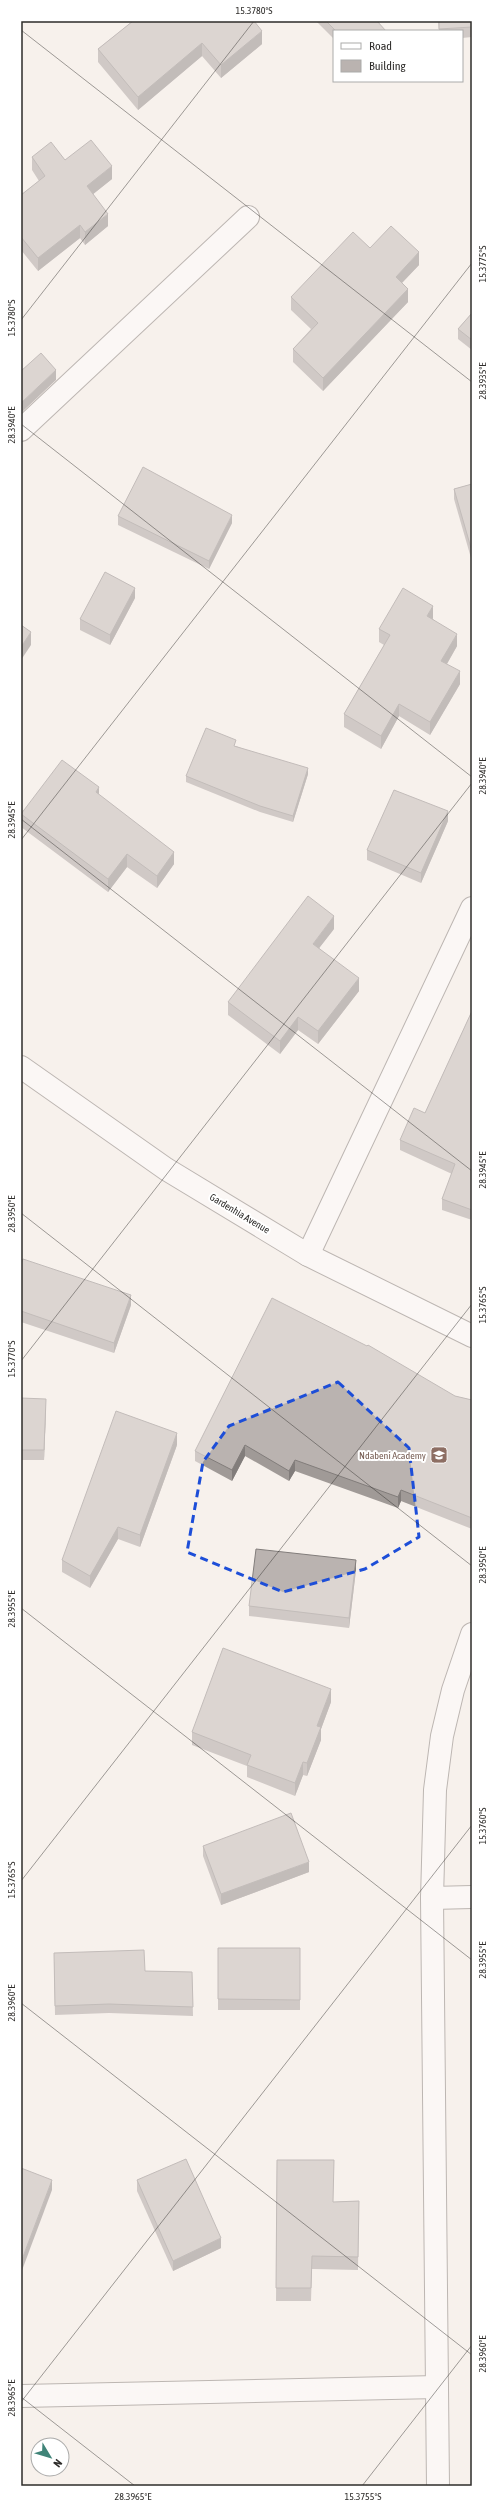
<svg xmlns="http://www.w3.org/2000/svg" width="493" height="2507" font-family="'Asap Condensed',sans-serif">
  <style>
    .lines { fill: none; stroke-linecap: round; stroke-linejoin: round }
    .street-casing { stroke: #75706b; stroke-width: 24 }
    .secondary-casing { stroke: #75706b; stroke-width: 24 }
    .street { stroke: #fff; stroke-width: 22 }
    .secondary { stroke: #fff; stroke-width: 22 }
    .wall { fill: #a09a97 }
    .shaded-wall { fill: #827d7b }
    .building { fill: #bab3b0; stroke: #827d7b }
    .marked { fill: none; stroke: #1d4ed8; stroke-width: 3; stroke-dasharray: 8 5; stroke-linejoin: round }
    .ticks { fill: none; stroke: #2e2c2a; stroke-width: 1; stroke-opacity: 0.45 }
    .labels { text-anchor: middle; stroke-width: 4; stroke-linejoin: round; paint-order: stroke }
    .street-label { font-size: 10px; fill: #2e2c2a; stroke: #fff }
    .education-label { font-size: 10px; fill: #785e54; stroke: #fff; text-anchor: end }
    .neatline { fill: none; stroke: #2e2c2a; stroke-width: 1.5 }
    .ticks-label { font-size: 10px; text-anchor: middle; fill: #2e2c2a }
  </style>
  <rect width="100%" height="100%" fill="#f7f1ec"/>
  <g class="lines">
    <g class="street-casing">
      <g id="street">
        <polyline points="21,430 248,217"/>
        <polyline points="308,1255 472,908"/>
        <polyline points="432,1898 472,1897"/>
        <polyline points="21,2396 437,2387"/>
        <polyline points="438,2486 432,1898 435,1790 442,1736 453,1690 472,1634"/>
      </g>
    </g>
    <g class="secondary-casing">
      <polyline id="secondary" points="21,1067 166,1169 308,1255 472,1336"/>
    </g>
    <use href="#street" class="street"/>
    <use href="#secondary" class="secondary"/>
  </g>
  <g class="wall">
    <polygon points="133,21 262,44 221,78 202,56 138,110 98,62 98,49"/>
    <polygon points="316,21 377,21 386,31 334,31 334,39"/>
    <polygon points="438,21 472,21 472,37 462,38 462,31 439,31"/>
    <polygon points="32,157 65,160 112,179 93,194 108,226 85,245 80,238 38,271 21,250 21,195 39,181 32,170"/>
    <polygon points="370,248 419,265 402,283 408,302 323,391 293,362 293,349 311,329 291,310 291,297"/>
    <polygon points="472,313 472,350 458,339 458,329"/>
    <polygon points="472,484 472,558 471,558 454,499 454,489"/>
    <polygon points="118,516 232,523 209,569 118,525"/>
    <polygon points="135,598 110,645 80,630 80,619"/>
    <polygon points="433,618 433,619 457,646 447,664 460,684 430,735 399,716 381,749 344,727 344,714 384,645 379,642 379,629"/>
    <polygon points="236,746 308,774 293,822 260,812 186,782 186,776"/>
    <polygon points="99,795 174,864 157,888 127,867 108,892 21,827 21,814"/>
    <polygon points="448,821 421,883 367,860 367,850"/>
    <polygon points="334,929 319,948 359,991 318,1044 298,1030 280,1054 228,1015 228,1002"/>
    <polygon points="472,1011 472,1220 442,1210 442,1199 452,1174 400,1150 400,1140 425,1113"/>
    <polygon points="21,1264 131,1305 114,1353 21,1322"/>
    <polygon points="455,1396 472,1400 472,1529 401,1501 398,1508 295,1471 289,1481 245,1456 232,1481 195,1461 195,1451"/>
    <polygon points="21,1398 46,1409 44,1460 21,1460"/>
    <polygon points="177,1445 140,1547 118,1539 90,1588 62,1572 62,1560"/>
    <polygon points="356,1570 349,1628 249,1616 249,1606"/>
    <polygon points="331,1702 321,1729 321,1740 307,1776 303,1775 295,1796 247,1777 247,1766 192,1745 192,1732"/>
    <polygon points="203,1846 309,1872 221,1905 203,1856"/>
    <rect x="218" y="1948" width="82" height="62"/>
    <polygon points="54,1962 145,1971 192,1972 193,2016 109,2013 55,2015"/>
    <polygon points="277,2160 333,2202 359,2201 358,2270 312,2269 311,2301 276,2301"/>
    <polygon points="137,2180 221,2248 173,2271 137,2191"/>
  </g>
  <g class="shaded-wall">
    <polygon points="262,31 262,44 221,78 221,65"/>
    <polygon points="202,43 202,56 138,110 138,97"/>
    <polygon points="112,166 112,179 87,199 87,186"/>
    <polygon points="108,214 108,226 85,245 85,232"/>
    <polygon points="80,225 80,238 38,271 38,258"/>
    <polygon points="419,252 419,265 396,289 396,277"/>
    <polygon points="408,289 408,302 323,391 323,378"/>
    <polygon points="56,370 56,380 21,413 21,403"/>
    <polygon points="232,515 232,523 209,569 209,561"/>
    <rect x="471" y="548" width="1" height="10"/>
    <polygon points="135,588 135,598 110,645 110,635"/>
    <polygon points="433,606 433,618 427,629 427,616"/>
    <polygon points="31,632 31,645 21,660 21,647"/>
    <polygon points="457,634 457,646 441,674 441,661"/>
    <polygon points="460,671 460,684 430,735 430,722"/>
    <polygon points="399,704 399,716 381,749 381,736"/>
    <polygon points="308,768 308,774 293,822 293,816"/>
    <polygon points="99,787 99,800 96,792"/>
    <polygon points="448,811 448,821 421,883 421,873"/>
    <polygon points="174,852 174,864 157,888 157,876"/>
    <polygon points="127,854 127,867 108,892 108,879"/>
    <polygon points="334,916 334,929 313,956 313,944"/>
    <polygon points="359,978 359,991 318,1044 318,1031"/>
    <polygon points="298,1017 298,1030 280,1054 280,1041"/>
    <polygon points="131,1295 131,1305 114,1353 114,1343"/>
    <polygon points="46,1399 46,1409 44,1460 44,1450"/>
    <polygon points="177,1433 177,1445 140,1547 140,1535"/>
    <polygon points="245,1445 245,1456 232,1481 232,1470"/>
    <polygon points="295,1460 295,1471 289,1481 289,1471"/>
    <polygon points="401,1490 401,1501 398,1508 398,1497"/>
    <polygon points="118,1527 118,1539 90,1588 90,1576"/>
    <polygon points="356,1560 356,1570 349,1628 349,1618"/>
    <polygon points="331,1689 331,1702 321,1729 321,1740 307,1776 307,1763 317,1726"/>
    <polygon points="303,1762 303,1775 295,1796 295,1783"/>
    <polygon points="309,1862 309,1872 221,1905 221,1894"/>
    <polygon points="52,2180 52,2190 21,2273 21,2262"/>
    <polygon points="221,2238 221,2248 173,2271 173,2261"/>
  </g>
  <g class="building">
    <polygon points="133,21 254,21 262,31 221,65 202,43 138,97 98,49"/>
    <polygon points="326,21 377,21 386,31 336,31"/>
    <polygon points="439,21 472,21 472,27 439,29"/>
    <polygon points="91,140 112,166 87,186 108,214 85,232 80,225 38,258 21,237 21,195 45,176 32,157 51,142 65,160"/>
    <polygon points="391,226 419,252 396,277 408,289 323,378 293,349 318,323 291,297 353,232 370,248"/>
    <polygon points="472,313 472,340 458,329"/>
    <polygon points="41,353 56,370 21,403 21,371"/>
    <polygon points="143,467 232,515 209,561 118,516"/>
    <polygon points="472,484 472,548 471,548 454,489"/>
    <polygon points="105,572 135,588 110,635 80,619"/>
    <polygon points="403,588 433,606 427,616 457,634 441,661 460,671 430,722 399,704 381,736 344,714 390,635 379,629"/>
    <polygon points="21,625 31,632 21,647"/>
    <polygon points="206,728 236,740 234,746 308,768 293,816 260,806 186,776"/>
    <polygon points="62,760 99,787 96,792 174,852 157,876 127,854 108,879 21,814"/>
    <polygon points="394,790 448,811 421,873 367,850"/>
    <polygon points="308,896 334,916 313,944 359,978 318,1031 298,1017 280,1041 228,1002"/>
    <polygon points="472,1011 472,1210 442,1199 455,1164 400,1140 414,1108 425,1113"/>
    <polygon points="23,1259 131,1295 114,1343 21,1311 21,1264"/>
    <polygon points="272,1298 367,1346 368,1345 455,1396 472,1400 472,1518 401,1490 398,1497 295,1460 289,1471 245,1445 232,1470 195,1451"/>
    <polygon points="21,1398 46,1399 44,1450 21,1450"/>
    <polygon points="116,1411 177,1433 140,1535 118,1527 90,1576 62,1560"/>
    <polygon points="256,1549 356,1560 349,1618 249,1606"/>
    <polygon points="223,1648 331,1689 317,1726 321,1727 307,1763 303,1762 295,1783 247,1765 251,1755 192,1732"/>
    <polygon points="291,1813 309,1862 221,1894 203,1846"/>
    <polygon points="218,1948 300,1948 300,2000 218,1999"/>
    <polygon points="144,1950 145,1971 192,1972 193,2007 109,2004 55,2006 54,1953"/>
    <polygon points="186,2159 221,2238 173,2261 137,2180"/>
    <polygon points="277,2160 334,2160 333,2202 359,2201 358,2257 312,2256 311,2288 276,2288"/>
    <polygon points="21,2168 52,2180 21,2262"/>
  </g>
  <path d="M0 0H493V2507H0ZM338,1382L409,1448L419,1537L365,1569L283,1592L187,1552L203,1462L229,1426Z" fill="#f7f1ec" fill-opacity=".55" fill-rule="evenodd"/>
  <path class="marked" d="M338,1382L409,1448L419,1537L365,1569L283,1592L187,1552L203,1462L229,1426Z"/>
  <path class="ticks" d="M21,30L472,382M21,320L254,21M21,424L472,777M21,819L472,1171M21,840L472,263M21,1213L472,1566M21,1361L472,783M21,1608L472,1960M21,1881L472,1304M21,2003L472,2355M21,2397L135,2486M21,2402L472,1825M362,2486L472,2345"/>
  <defs>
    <g id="school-square" transform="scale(0.9)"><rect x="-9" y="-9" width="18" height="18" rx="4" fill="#8d6e63" stroke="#fff"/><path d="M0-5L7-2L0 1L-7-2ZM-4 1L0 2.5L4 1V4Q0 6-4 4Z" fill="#fff"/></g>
  </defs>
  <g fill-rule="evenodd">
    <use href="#school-square" x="439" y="1455"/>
  </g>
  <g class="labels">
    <g class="street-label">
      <text transform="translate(240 1213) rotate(31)" y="4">Gardenhia Avenue</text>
    </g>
    <g class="education-label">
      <text x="426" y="1459">Ndabeni Academy</text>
    </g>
  </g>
  <rect width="493" height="2507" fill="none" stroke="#ffffff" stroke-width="44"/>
  <rect x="333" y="30" width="130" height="52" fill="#ffffff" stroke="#ababaa"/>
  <rect x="341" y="43" width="20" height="6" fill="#ffffff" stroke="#ababaa"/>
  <text x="369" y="50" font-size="12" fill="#2e2c2a">Road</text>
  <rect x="341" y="60" width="20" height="12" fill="#bab3b0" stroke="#ababaa"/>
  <text x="369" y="70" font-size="12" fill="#2e2c2a">Building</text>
  <g transform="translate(50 2457) rotate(128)"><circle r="19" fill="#ffffff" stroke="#ababaa"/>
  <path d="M0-3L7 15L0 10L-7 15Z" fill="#408478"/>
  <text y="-6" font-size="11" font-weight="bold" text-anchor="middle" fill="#2e2c2a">N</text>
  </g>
  <rect x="22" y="22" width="449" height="2463" class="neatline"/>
  <g class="ticks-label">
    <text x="254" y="14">15.3780°S</text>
    <text transform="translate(482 264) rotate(-90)" y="4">15.3775°S</text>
    <text transform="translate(11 318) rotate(-90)" y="4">15.3780°S</text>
    <text transform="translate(482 381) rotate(-90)" y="4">28.3935°E</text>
    <text transform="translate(11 425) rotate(-90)" y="4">28.3940°E</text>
    <text transform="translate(482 776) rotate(-90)" y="4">28.3940°E</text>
    <text transform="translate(11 820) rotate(-90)" y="4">28.3945°E</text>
    <text transform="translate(482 1170) rotate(-90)" y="4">28.3945°E</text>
    <text transform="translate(11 1214) rotate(-90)" y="4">28.3950°E</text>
    <text transform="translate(482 1305) rotate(-90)" y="4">15.3765°S</text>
    <text transform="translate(11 1359) rotate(-90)" y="4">15.3770°S</text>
    <text transform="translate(482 1565) rotate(-90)" y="4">28.3950°E</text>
    <text transform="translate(11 1609) rotate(-90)" y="4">28.3955°E</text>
    <text transform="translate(482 1826) rotate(-90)" y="4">15.3760°S</text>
    <text transform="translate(11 1880) rotate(-90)" y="4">15.3765°S</text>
    <text transform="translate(482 1960) rotate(-90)" y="4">28.3955°E</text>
    <text transform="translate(11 2003) rotate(-90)" y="4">28.3960°E</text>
    <text transform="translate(482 2354) rotate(-90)" y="4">28.3960°E</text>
    <text transform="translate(11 2398) rotate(-90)" y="4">28.3965°E</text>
    <text x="133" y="2500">28.3965°E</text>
    <text x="363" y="2500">15.3755°S</text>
  </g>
</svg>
